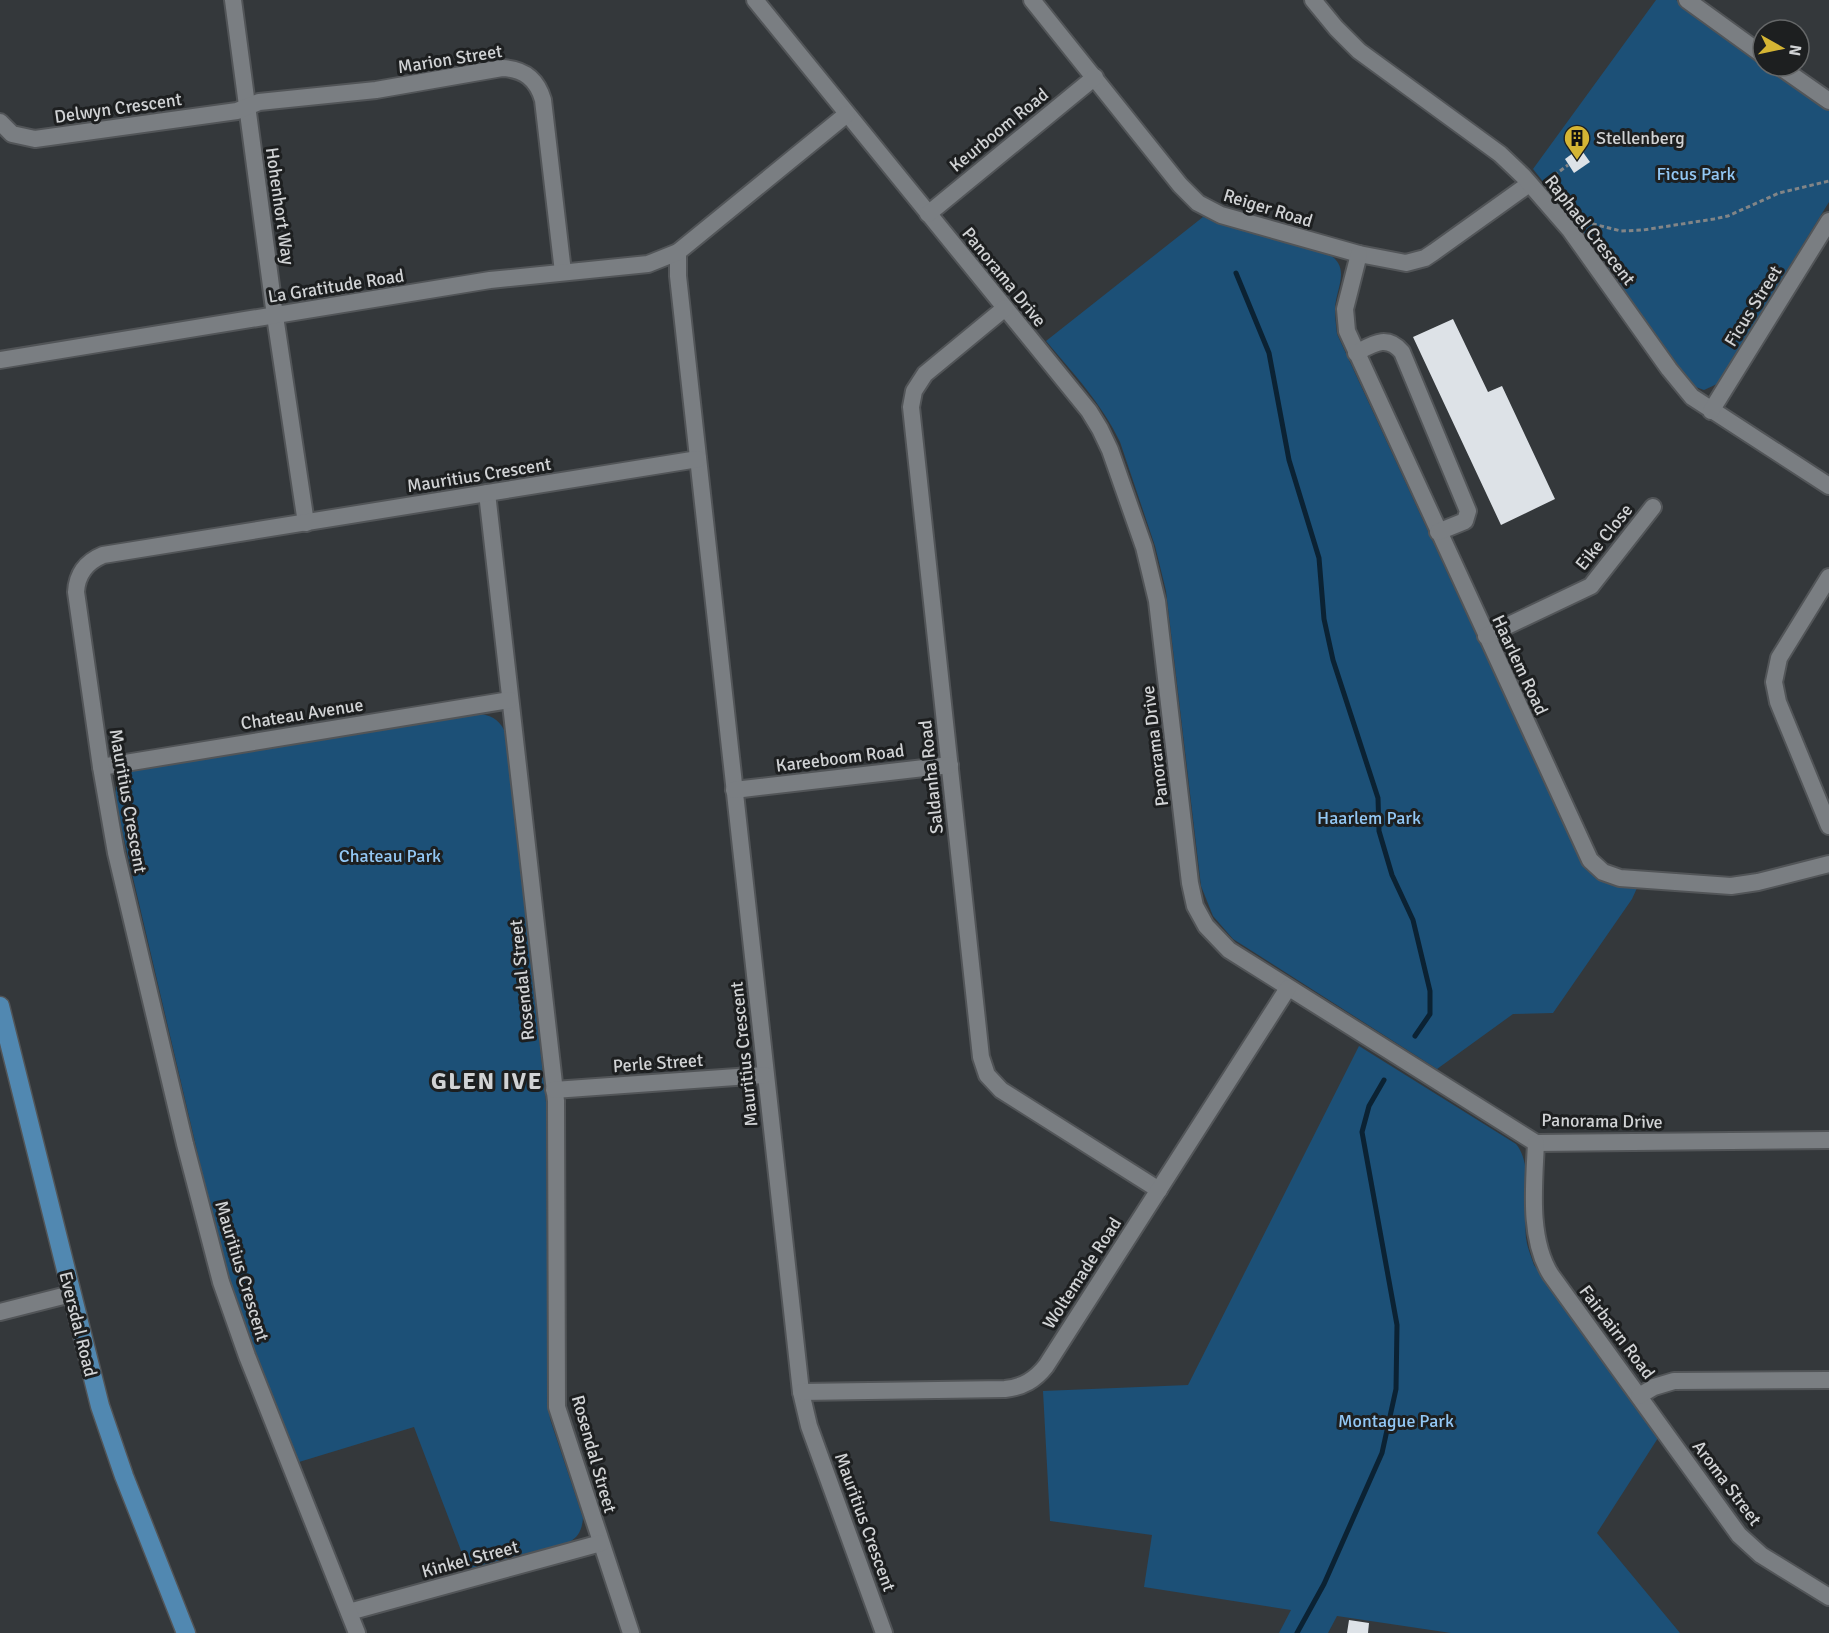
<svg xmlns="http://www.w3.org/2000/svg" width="1829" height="1633" font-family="Signika,sans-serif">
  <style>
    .green { fill: #1c5077 }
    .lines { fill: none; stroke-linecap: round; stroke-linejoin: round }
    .stream { stroke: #0b2233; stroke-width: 5 }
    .building { fill: #dde2e7 }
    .minor-casing { stroke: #525558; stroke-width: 20 }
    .major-casing { stroke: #525558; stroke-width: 21 }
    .path { stroke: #828587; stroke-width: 3; stroke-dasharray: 4.5 3; stroke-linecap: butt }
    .minor { stroke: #7a7e82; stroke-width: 16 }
    .major { stroke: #5188b1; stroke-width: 18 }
    .labels { text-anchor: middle; stroke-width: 6; stroke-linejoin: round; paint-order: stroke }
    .street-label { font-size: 18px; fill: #d1d3d5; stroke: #1d1f20 }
    .poi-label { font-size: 18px; fill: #d1d3d5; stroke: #1d1f20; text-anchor: start }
    .park-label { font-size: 18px; fill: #93c8f5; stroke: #1d1f20 }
    .district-label { font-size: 24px; font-weight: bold; letter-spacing: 1.5px; fill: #d1d3d5; stroke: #1d1f20 }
  </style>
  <rect width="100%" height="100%" fill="#34383b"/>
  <g class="green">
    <polygon points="1656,0 1676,0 1763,62 1763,66 1768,66 1829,110 1829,202 1717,384 1704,390 1693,386 1565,209 1533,169"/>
    <path d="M1203,217L1325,252C1353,266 1336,287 1335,309C1335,317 1336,326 1337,334L1579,858C1593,881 1611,885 1637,888L1632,899L1553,1013L1513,1014L1437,1069L1233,939L1213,916L1201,886L1166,591L1155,546L1120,442C1102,404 1073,373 1046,341Z"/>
    <path d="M481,714C494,716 501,722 506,734L546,1102L548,1398L550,1419L583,1518C582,1529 579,1537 569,1542L468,1569L414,1427L299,1462L245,1327L222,1257L115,801C114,785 121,774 137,769Z"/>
    <path d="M1359,1046L1516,1144C1534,1165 1523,1211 1526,1238C1527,1247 1531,1256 1534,1265L1658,1438L1597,1533L1680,1633H1451L1337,1616L1328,1633H1279L1291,1610L1144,1587L1152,1535L1050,1521L1043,1391L1188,1385Z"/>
  </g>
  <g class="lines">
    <g class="stream">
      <polyline points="1236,273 1269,353 1289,460 1319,558 1324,619 1333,660 1378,798 1379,831 1392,875 1413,920 1430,991 1430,1014 1415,1036"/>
      <polyline points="1297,1633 1324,1584 1382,1453 1396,1389 1397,1325 1362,1132 1369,1106 1384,1080"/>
    </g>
  </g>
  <g class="building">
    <polygon points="1580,148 1590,162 1574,173 1565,159"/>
    <polygon points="1453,319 1488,392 1502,386 1555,499 1501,525 1413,337"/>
    <polygon points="1349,1620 1369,1623 1368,1633 1347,1633"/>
  </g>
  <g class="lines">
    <g class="minor-casing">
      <g id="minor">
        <polyline points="233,0 275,316 306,523"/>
        <polyline points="755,0 1089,411 1100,429 1110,450 1144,547 1157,601 1190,883 1195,906 1206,926 1229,950 1536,1143 1829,1140"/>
        <polyline points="1032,0 1180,185 1198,203 1221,215 1359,254 1406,263 1425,258 1434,252 1529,184"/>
        <polyline points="1313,0 1336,28 1359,51 1500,154 1523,176 1570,230 1669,369 1692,397 1829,486"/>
        <polyline points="1687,0 1763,55"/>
        <polyline points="1779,66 1829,101"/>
        <path d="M0,122L12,134L35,139L237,111L259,102L376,90L502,68C524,69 537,79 543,100L563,272"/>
        <polyline points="928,214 1095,77"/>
        <polyline points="678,252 678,276 801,1392 809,1426 884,1633"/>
        <polyline points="1359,254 1345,309 1347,331 1590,860 1603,872 1620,878 1731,886 1758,882 1829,864"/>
        <polyline points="1005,308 925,374 914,391 911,407 981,1057 987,1075 1001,1090 1159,1190"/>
        <path d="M1356,353C1373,344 1387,334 1402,352L1468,511L1465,521L1438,532"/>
        <polyline points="0,360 490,280 648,264 678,252 847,114"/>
        <polyline points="1711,411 1829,221"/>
        <polyline points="487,493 556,1101 557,1407 631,1633"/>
        <polyline points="1829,577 1779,658 1774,682 1778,702 1829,826"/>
        <polyline points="1486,636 1591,586 1653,507"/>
        <polyline points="101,767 510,700"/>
        <polyline points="734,790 950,765"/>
        <polyline points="554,1090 765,1075"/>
        <path d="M1536,1143C1534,1185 1528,1239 1551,1275L1739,1535L1761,1555L1829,1597"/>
        <polyline points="0,1312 71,1294"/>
        <path d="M801,1392L1005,1389C1023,1387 1035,1380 1046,1366L1288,988"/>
        <polyline points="1639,1396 1654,1387 1674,1381 1829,1380"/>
        <polyline points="349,1612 601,1543"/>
        <path d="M357,1633L247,1356L221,1282L185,1144L116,853L101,767L76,592C77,574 86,562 103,555L698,459"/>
      </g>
    </g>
    <g class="major-casing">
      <polyline id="major" points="0,1006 100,1406 124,1476 186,1633"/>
    </g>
    <g class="path">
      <polyline points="1548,180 1568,165"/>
      <polyline points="1585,222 1621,231 1643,230 1714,219 1728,216 1779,193 1829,181"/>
    </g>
    <use href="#minor" class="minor"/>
    <use href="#major" class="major"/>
  </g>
  <defs>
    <g id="building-pin" transform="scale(1.35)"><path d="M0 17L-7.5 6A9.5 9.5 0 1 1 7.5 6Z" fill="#d5b534" stroke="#1d1f20"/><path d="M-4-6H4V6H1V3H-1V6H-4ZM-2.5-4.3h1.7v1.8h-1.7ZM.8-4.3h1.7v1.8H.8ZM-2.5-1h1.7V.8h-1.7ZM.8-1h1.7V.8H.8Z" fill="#111"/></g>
  </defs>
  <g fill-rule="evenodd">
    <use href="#building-pin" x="1577" y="138"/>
  </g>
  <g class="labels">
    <g class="street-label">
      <text transform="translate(450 59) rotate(-9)" y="6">Marion Street</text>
      <text transform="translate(118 108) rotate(-8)" y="6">Delwyn Crescent</text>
      <text transform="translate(999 130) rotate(-39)" y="6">Keurboom Road</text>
      <text transform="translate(280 206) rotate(82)" y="6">Hohenhort Way</text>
      <text transform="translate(1268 208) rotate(17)" y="6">Reiger Road</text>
      <text transform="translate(1590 230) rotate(52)" y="6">Raphael Crescent</text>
      <text transform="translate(1004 277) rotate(51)" y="6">Panorama Drive</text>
      <text transform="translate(336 286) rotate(-9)" y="6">La Gratitude Road</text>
      <text transform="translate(1753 306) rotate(-58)" y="6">Ficus Street</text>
      <text transform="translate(479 475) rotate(-9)" y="6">Mauritius Crescent</text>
      <text transform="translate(1604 537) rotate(-51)" y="6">Eike Close</text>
      <text transform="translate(1520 665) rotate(65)" y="6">Haarlem Road</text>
      <text transform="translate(302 714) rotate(-9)" y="6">Chateau Avenue</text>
      <text transform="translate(1155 746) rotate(-97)" y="6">Panorama Drive</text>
      <text transform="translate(840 758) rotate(-7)" y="6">Kareeboom Road</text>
      <text transform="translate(931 777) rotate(-96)" y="6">Saldanha Road</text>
      <text transform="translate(128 801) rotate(80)" y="6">Mauritius Crescent</text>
      <text transform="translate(522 980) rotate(-96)" y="6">Rosendal Street</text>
      <text transform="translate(744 1054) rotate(-96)" y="6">Mauritius Crescent</text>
      <text transform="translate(658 1063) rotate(-4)" y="6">Perle Street</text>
      <text transform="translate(1602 1121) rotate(1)" y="6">Panorama Drive</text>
      <text transform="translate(242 1271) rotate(73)" y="6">Mauritius Crescent</text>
      <text transform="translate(1082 1273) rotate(-57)" y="6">Woltemade Road</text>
      <text transform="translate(78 1324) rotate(76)" y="6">Eversdal Road</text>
      <text transform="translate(1617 1332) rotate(53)" y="6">Fairbairn Road</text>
      <text transform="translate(594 1454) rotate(74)" y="6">Rosendal Street</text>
      <text transform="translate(1727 1483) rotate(53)" y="6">Aroma Street</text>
      <text transform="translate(865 1522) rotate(70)" y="6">Mauritius Crescent</text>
      <text transform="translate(470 1559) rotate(-15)" y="6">Kinkel Street</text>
    </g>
    <g class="poi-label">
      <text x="1596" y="144">Stellenberg</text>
    </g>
    <g class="park-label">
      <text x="1696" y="180">Ficus Park</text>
      <text x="1369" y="824">Haarlem Park</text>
      <text x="390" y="862">Chateau Park</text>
      <text x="1396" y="1427">Montague Park</text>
    </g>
    <g class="district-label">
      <text x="487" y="1089">GLEN IVE</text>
    </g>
  </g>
  <g transform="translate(1781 48) rotate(99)"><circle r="28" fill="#1d1f20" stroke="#656768" stroke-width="1.5"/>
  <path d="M0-4.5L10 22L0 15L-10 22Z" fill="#d5b534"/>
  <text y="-9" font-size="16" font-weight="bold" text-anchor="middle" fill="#d1d3d5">N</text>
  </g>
</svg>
